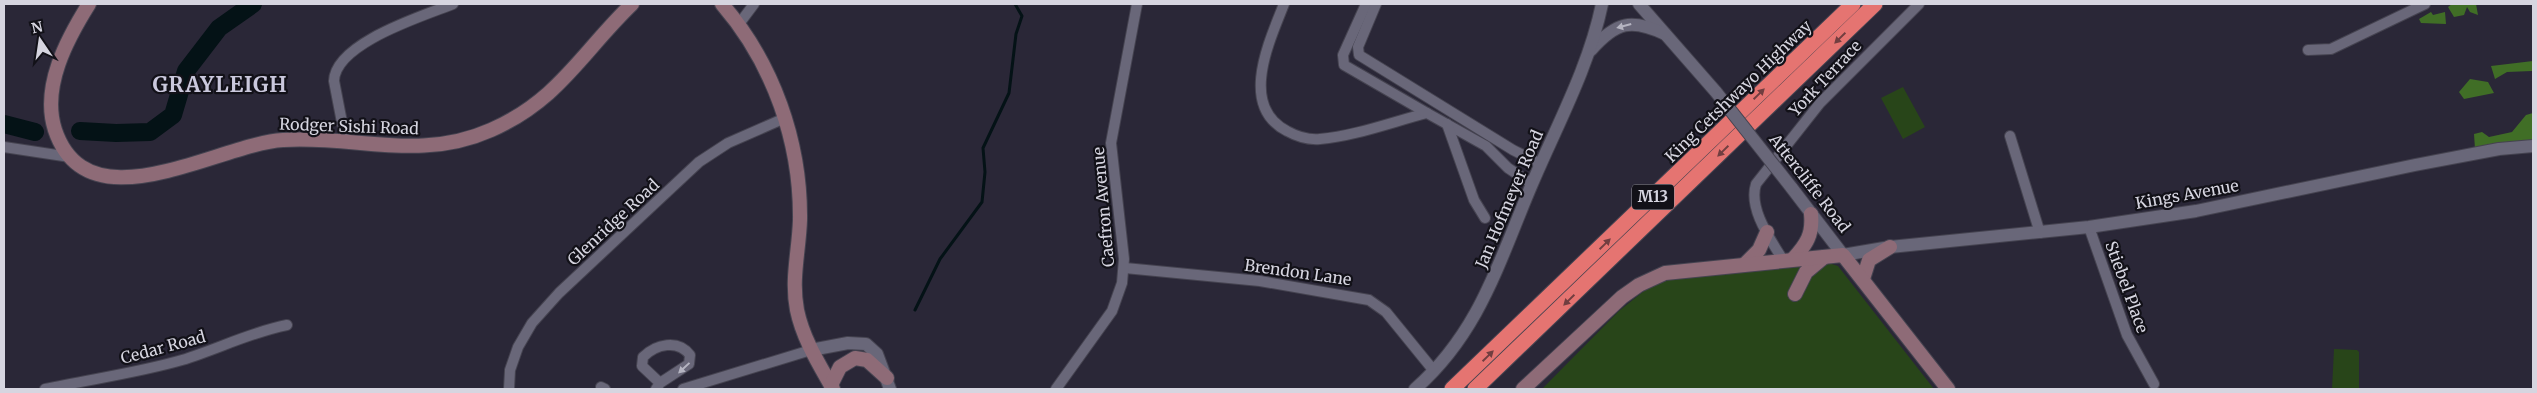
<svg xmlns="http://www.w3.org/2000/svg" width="2537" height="393" font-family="Merriweather,serif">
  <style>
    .green { fill: #284519 }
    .forest { fill: #406e26 }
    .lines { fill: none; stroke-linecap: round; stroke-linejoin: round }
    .stream { stroke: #041216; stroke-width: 3 }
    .river { stroke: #041216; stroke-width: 18 }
    .minor-casing { stroke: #454350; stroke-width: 12 }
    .tertiary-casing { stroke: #454350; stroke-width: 14 }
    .secondary-casing { stroke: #454350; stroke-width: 16 }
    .motorway-casing { stroke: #454350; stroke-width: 17 }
    .minor { stroke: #696779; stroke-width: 10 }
    .tertiary { stroke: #696779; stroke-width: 12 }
    .secondary { stroke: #8e6b77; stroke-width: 14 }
    .motorway { stroke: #e57471; stroke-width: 15 }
    .tertiary-bridge-casing { stroke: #454350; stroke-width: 14; stroke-linecap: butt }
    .tertiary-bridge { stroke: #696779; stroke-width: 12 }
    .oneway { fill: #b5b4c1 }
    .oneway2 { fill: #713e40 }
    .labels { text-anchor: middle; stroke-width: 4.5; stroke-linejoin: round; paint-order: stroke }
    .shield { fill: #121118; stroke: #9b9aa4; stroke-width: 1 }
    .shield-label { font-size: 15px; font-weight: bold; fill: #d6d5e0 }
    .street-label { font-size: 16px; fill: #d6d5e0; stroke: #121118 }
    .district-label { font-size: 21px; font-weight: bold; letter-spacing: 1px; fill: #cac8dd; stroke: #121118 }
  </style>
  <rect width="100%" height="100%" fill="#2a2737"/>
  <g class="green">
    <polygon points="1903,87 1925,127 1903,139 1881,98"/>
    <polygon points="1829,263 1838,266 1934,389 1542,389 1619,311 1644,291 1670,278"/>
    <polygon points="2334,349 2357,350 2359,352 2359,389 2332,389"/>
  </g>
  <g class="forest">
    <polygon points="2452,4 2476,4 2478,15 2470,12 2467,7 2464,15 2454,17 2448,7"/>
    <polygon points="2431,12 2433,15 2445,12 2446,24 2421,23 2419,19"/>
    <polygon points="2533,61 2533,74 2532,71 2507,72 2495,79 2491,66"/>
    <polygon points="2470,79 2488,82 2494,93 2464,99 2459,92"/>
    <polygon points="2533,113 2533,144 2475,149 2474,134 2482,132 2489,137 2512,132 2526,115"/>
  </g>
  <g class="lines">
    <polyline class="stream" points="915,310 940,259 982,202 985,172 983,148 1009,93 1016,34 1022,16 1015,4"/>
    <g class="river">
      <polyline points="4,124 35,132"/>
      <polyline points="80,131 116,133 150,132 173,115 186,71 219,28 253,4"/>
    </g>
    <g class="minor-casing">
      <g id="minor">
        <path d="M1284,4C1270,40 1238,106 1287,131C1296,136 1309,140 1320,139C1355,136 1392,122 1427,113L1486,146L1508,168L1532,184"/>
        <polyline points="1366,4 1343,55 1344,65 1427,113"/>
        <polyline points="1376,4 1358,47 1359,55 1513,150 1541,164"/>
        <polyline points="739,24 754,4"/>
        <polyline points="2308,50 2331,49 2425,4"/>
        <polyline points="1447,124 1474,200 1485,218"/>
        <polyline points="2010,136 2040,233"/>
        <path d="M346,143L334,81C335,43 423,16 453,4"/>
        <polyline points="4,147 70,157"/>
        <polyline points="2089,227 2127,335 2154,384"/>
        <path d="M1783,260C1771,240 1748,209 1756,184L1820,103L1919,4"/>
        <polyline points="1125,268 1260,281 1369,300 1386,312 1434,371"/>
        <polyline points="601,387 605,389"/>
        <path d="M45,389C91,379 137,373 182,360C218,349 251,332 287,325"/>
        <polyline points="509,389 510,370 518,347 532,323 559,293 699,162 728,143 785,118"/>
        <path d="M656,389L660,383L689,364L690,355C678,339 656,344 643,357L642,366L660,383"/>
        <polyline points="683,389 811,350"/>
        <polyline points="1056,389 1112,311 1122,283 1124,259 1111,143 1137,4"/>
      </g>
    </g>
    <g class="tertiary-casing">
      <g id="tertiary">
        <polyline points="1639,4 1716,92"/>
        <path d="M1591,50C1616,22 1631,18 1665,34"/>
        <polyline points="1791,187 1843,255 1890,247 2089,227 2196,211 2415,165 2499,149 2533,146"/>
        <polyline points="811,350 848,343 866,344 877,354 890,389"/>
        <path d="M1415,389C1480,332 1499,261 1532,184C1557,125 1589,67 1602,4"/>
      </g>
    </g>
    <g class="secondary-casing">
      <g id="secondary">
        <path d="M89,4C67,39 41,87 55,130C88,228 218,144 283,140C356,135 419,162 491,130C559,100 582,52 632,4"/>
        <path d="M722,4C773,63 801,142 800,220C799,251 791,279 797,310C803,339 819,364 833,389"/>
        <path d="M1793,259C1807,244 1813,234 1811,214"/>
        <polyline points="1745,264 1759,250 1767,232"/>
        <polyline points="1863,279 1869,260 1890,247"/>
        <polyline points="1795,294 1806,272 1824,257"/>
        <polyline points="831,385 840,367 855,358 867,360 887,378"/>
        <polyline points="1523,389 1622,297 1639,285 1665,273 1843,255 1948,389"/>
      </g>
    </g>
    <g class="motorway-casing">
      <g id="motorway">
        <polyline points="1452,389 1853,4"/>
        <polyline points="1475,389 1875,4"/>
      </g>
    </g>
    <use href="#minor" class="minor"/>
    <use href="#tertiary" class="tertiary"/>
    <use href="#secondary" class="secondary"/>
    <use href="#motorway" class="motorway"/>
    <g class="tertiary-bridge-casing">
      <polyline id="tertiary-bridge" points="1716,92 1791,187"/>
    </g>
    <use href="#tertiary-bridge" class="tertiary-bridge"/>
  </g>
  <defs><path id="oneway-solid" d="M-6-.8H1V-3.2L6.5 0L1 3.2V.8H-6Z" transform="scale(1.25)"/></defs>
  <g class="oneway">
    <use href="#oneway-solid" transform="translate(1624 26) rotate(165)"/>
    <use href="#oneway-solid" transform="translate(684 368) rotate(137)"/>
  </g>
  <g class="oneway2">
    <use href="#oneway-solid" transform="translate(1840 38) rotate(136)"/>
    <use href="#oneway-solid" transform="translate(1759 94) rotate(-44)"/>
    <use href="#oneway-solid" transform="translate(1723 151) rotate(136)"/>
    <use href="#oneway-solid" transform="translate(1605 244) rotate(-44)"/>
    <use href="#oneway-solid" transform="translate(1569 300) rotate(136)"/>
    <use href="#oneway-solid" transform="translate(1488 356) rotate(-44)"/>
  </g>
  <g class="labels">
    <rect class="shield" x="1632" y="184.5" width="42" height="25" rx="4"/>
    <g class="shield-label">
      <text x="1653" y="202">M13</text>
    </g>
    <g class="street-label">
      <text transform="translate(1825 78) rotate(-47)" y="6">York Terrace</text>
      <text transform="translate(1738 91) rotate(-44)" y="6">King Cetshwayo Highway</text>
      <text transform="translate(349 126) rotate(2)" y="6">Rodger Sishi Road</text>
      <text transform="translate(1810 183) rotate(52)" y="6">Attercliffe Road</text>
      <text transform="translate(2187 194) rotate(-10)" y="6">Kings Avenue</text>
      <text transform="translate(1509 199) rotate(-67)" y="6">Jan Hofmeyer Road</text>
      <text transform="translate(1103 207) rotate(-95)" y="6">Caefron Avenue</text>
      <text transform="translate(613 222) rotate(-43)" y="6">Glenridge Road</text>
      <text transform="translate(1298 272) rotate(8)" y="6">Brendon Lane</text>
      <text transform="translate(2127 287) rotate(70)" y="6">Stiebel Place</text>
      <text transform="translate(163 347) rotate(-15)" y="6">Cedar Road</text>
    </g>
    <g class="district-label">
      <text x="220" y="92">GRAYLEIGH</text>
    </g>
  </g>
  <rect width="2537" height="393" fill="none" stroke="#d6d5e0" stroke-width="10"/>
  <g transform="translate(40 40) rotate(347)" stroke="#121118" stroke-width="4" paint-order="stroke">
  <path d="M0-4L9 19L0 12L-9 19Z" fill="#d6d5e0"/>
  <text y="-8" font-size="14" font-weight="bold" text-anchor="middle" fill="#d6d5e0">N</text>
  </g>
</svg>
